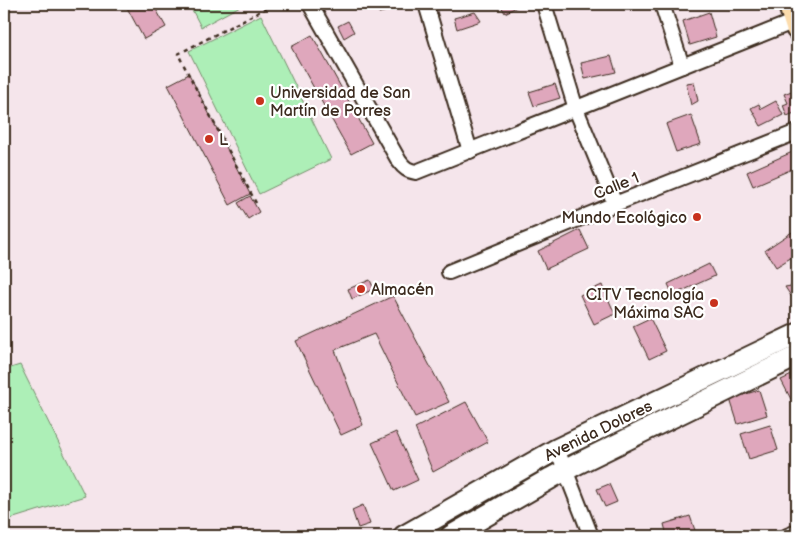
<svg xmlns="http://www.w3.org/2000/svg" width="801" height="540" font-family="'Balsamiq Sans',sans-serif">
  <style>
    .green { fill: #adefb7; stroke: #748c6a }
    .building { fill: #dfa7bc; stroke: #3b2a1e }
    .lines { fill: none; stroke-linecap: round; stroke-linejoin: round }
    .street-casing { stroke: #3b2a1e; stroke-width: 18 }
    .secondary-casing { stroke: #3b2a1e; stroke-width: 24 }
    .primary-casing { stroke: #3b2a1e; stroke-width: 25 }
    .path { stroke: #3b2a1e; stroke-width: 2.5; stroke-dasharray: 4 4; stroke-linecap: butt }
    .street { stroke: #fff; stroke-width: 14 }
    .secondary { stroke: #fff; stroke-width: 20 }
    .primary { stroke: #fcdcac; stroke-width: 21 }
    .poi-dot { fill: #c8321e; stroke: #fff; stroke-width: 2 }
    .labels { text-anchor: middle; stroke-width: 4.5; stroke-linejoin: round; paint-order: stroke }
    .poi-label { font-size: 16px; fill: #3b2a1e; stroke: #fff; text-anchor: start }
    .street-label { font-size: 16px; fill: #3b2a1e; stroke: #fff }
  </style>
  <rect width="100%" height="100%" fill="#f5e5eb"/>
  <filter id="ink" filterUnits="userSpaceOnUse"><feTurbulence type="fractalNoise" baseFrequency=".02" numOctaves="2"/><feDisplacementMap in="SourceGraphic" scale="10" xChannelSelector="R" yChannelSelector="G"/><feConvolveMatrix kernelMatrix="1 2 1 2 8 2 1 2 1" color-interpolation-filters="sRGB"/></filter>
  <g filter="url(#ink)">
    <g class="green">
      <polygon points="189,4 244,4 201,27"/>
      <polygon points="261,15 331,159 259,194 189,51"/>
      <polygon points="20,365 85,496 4,521 4,370"/>
      <polygon points="536,465 539,475 437,536 417,536"/>
    </g>
    <g class="building">
      <polygon points="125,4 153,4 166,27 144,39"/>
      <polygon points="377,4 408,4 409,6 379,13"/>
      <polygon points="500,4 522,4 505,13"/>
      <polygon points="475,12 481,21 457,29 454,18"/>
      <polygon points="709,12 716,37 690,45 683,21"/>
      <polygon points="348,21 354,32 344,38 338,26"/>
      <polygon points="312,35 372,143 351,154 291,47"/>
      <polygon points="611,56 616,72 585,79 581,63"/>
      <polygon points="189,74 250,194 230,205 168,85"/>
      <polygon points="694,82 698,101 691,105 686,83"/>
      <polygon points="555,84 560,98 534,106 529,92"/>
      <polygon points="794,90 797,98 797,112 787,116 783,105 788,103 784,94"/>
      <polygon points="776,101 783,115 761,126 751,108 759,104 761,109"/>
      <polygon points="691,115 701,144 676,152 666,124"/>
      <polygon points="797,150 797,167 753,186 747,172"/>
      <polygon points="250,196 259,212 248,219 238,203"/>
      <polygon points="580,230 589,249 546,269 538,251"/>
      <polygon points="792,232 797,241 797,254 776,267 765,250"/>
      <polygon points="709,264 715,276 673,295 668,284"/>
      <polygon points="370,280 374,289 352,299 348,289"/>
      <polygon points="602,285 615,314 594,324 580,295"/>
      <polygon points="797,285 797,295 791,296 785,287"/>
      <polygon points="393,296 449,402 415,417 374,334 335,350 363,425 341,435 296,341"/>
      <polygon points="650,318 666,351 649,359 633,326"/>
      <polygon points="796,373 797,375 797,401 793,403 781,380"/>
      <polygon points="759,390 767,415 738,424 730,399"/>
      <polygon points="466,402 488,442 433,472 415,428"/>
      <polygon points="770,425 778,450 749,459 741,434"/>
      <polygon points="396,432 418,480 394,491 372,443"/>
      <polygon points="609,484 617,502 605,507 597,489"/>
      <polygon points="363,505 370,524 358,528 352,510"/>
      <polygon points="690,516 697,536 667,536 664,524"/>
    </g>
    <g class="lines">
      <g class="street-casing">
        <g id="street">
          <path d="M310,4L399,161C404,168 408,171 416,172L795,21"/>
          <polyline points="426,4 470,151"/>
          <polyline points="544,4 576,109 615,204"/>
          <polyline points="662,4 682,66"/>
          <polyline points="449,272 615,204 797,132"/>
          <polyline points="557,449 591,536"/>
          <polyline points="787,536 797,532"/>
        </g>
      </g>
      <g class="secondary-casing">
        <g id="secondary">
          <polyline points="404,536 557,449 797,334"/>
          <polyline points="451,536 551,478 579,463 797,356"/>
        </g>
      </g>
      <g class="primary-casing">
        <polyline id="primary" points="789,4 797,29"/>
      </g>
      <polyline class="path" points="256,203 178,54 274,4"/>
      <use href="#street" class="street"/>
      <use href="#secondary" class="secondary"/>
      <use href="#primary" class="primary"/>
    </g>
  </g>
  <g class="poi-dot">
    <circle cx="260" cy="101" r="5"/>
    <circle cx="209" cy="139" r="5"/>
    <circle cx="697" cy="217" r="5"/>
    <circle cx="361" cy="289" r="5"/>
    <circle cx="714" cy="303" r="5"/>
  </g>
  <g class="labels">
    <g class="poi-label">
      <text x="270" y="98">Universidad de San<tspan x="270" dy="18">Martín de Porres</tspan></text>
      <text x="219" y="145">L</text>
      <text x="687" y="223" text-anchor="end">Mundo Ecológico</text>
      <text x="371" y="295">Almacén</text>
      <text x="704" y="300" text-anchor="end">CITV Tecnología<tspan x="704" dy="18">Máxima SAC</tspan></text>
    </g>
    <g class="street-label">
      <text transform="translate(616 185) rotate(-22)" y="6">Calle 1</text>
      <text transform="translate(598 430) rotate(-26)" y="6">Avenida Dolores</text>
    </g>
  </g>
  <rect width="801" height="540" fill="none" stroke="#fff" stroke-width="20"/>
  <rect x="10" y="10" width="781" height="520" fill="none" stroke="#3b2a1e" stroke-width="2" filter="url(#ink)"/>
</svg>
